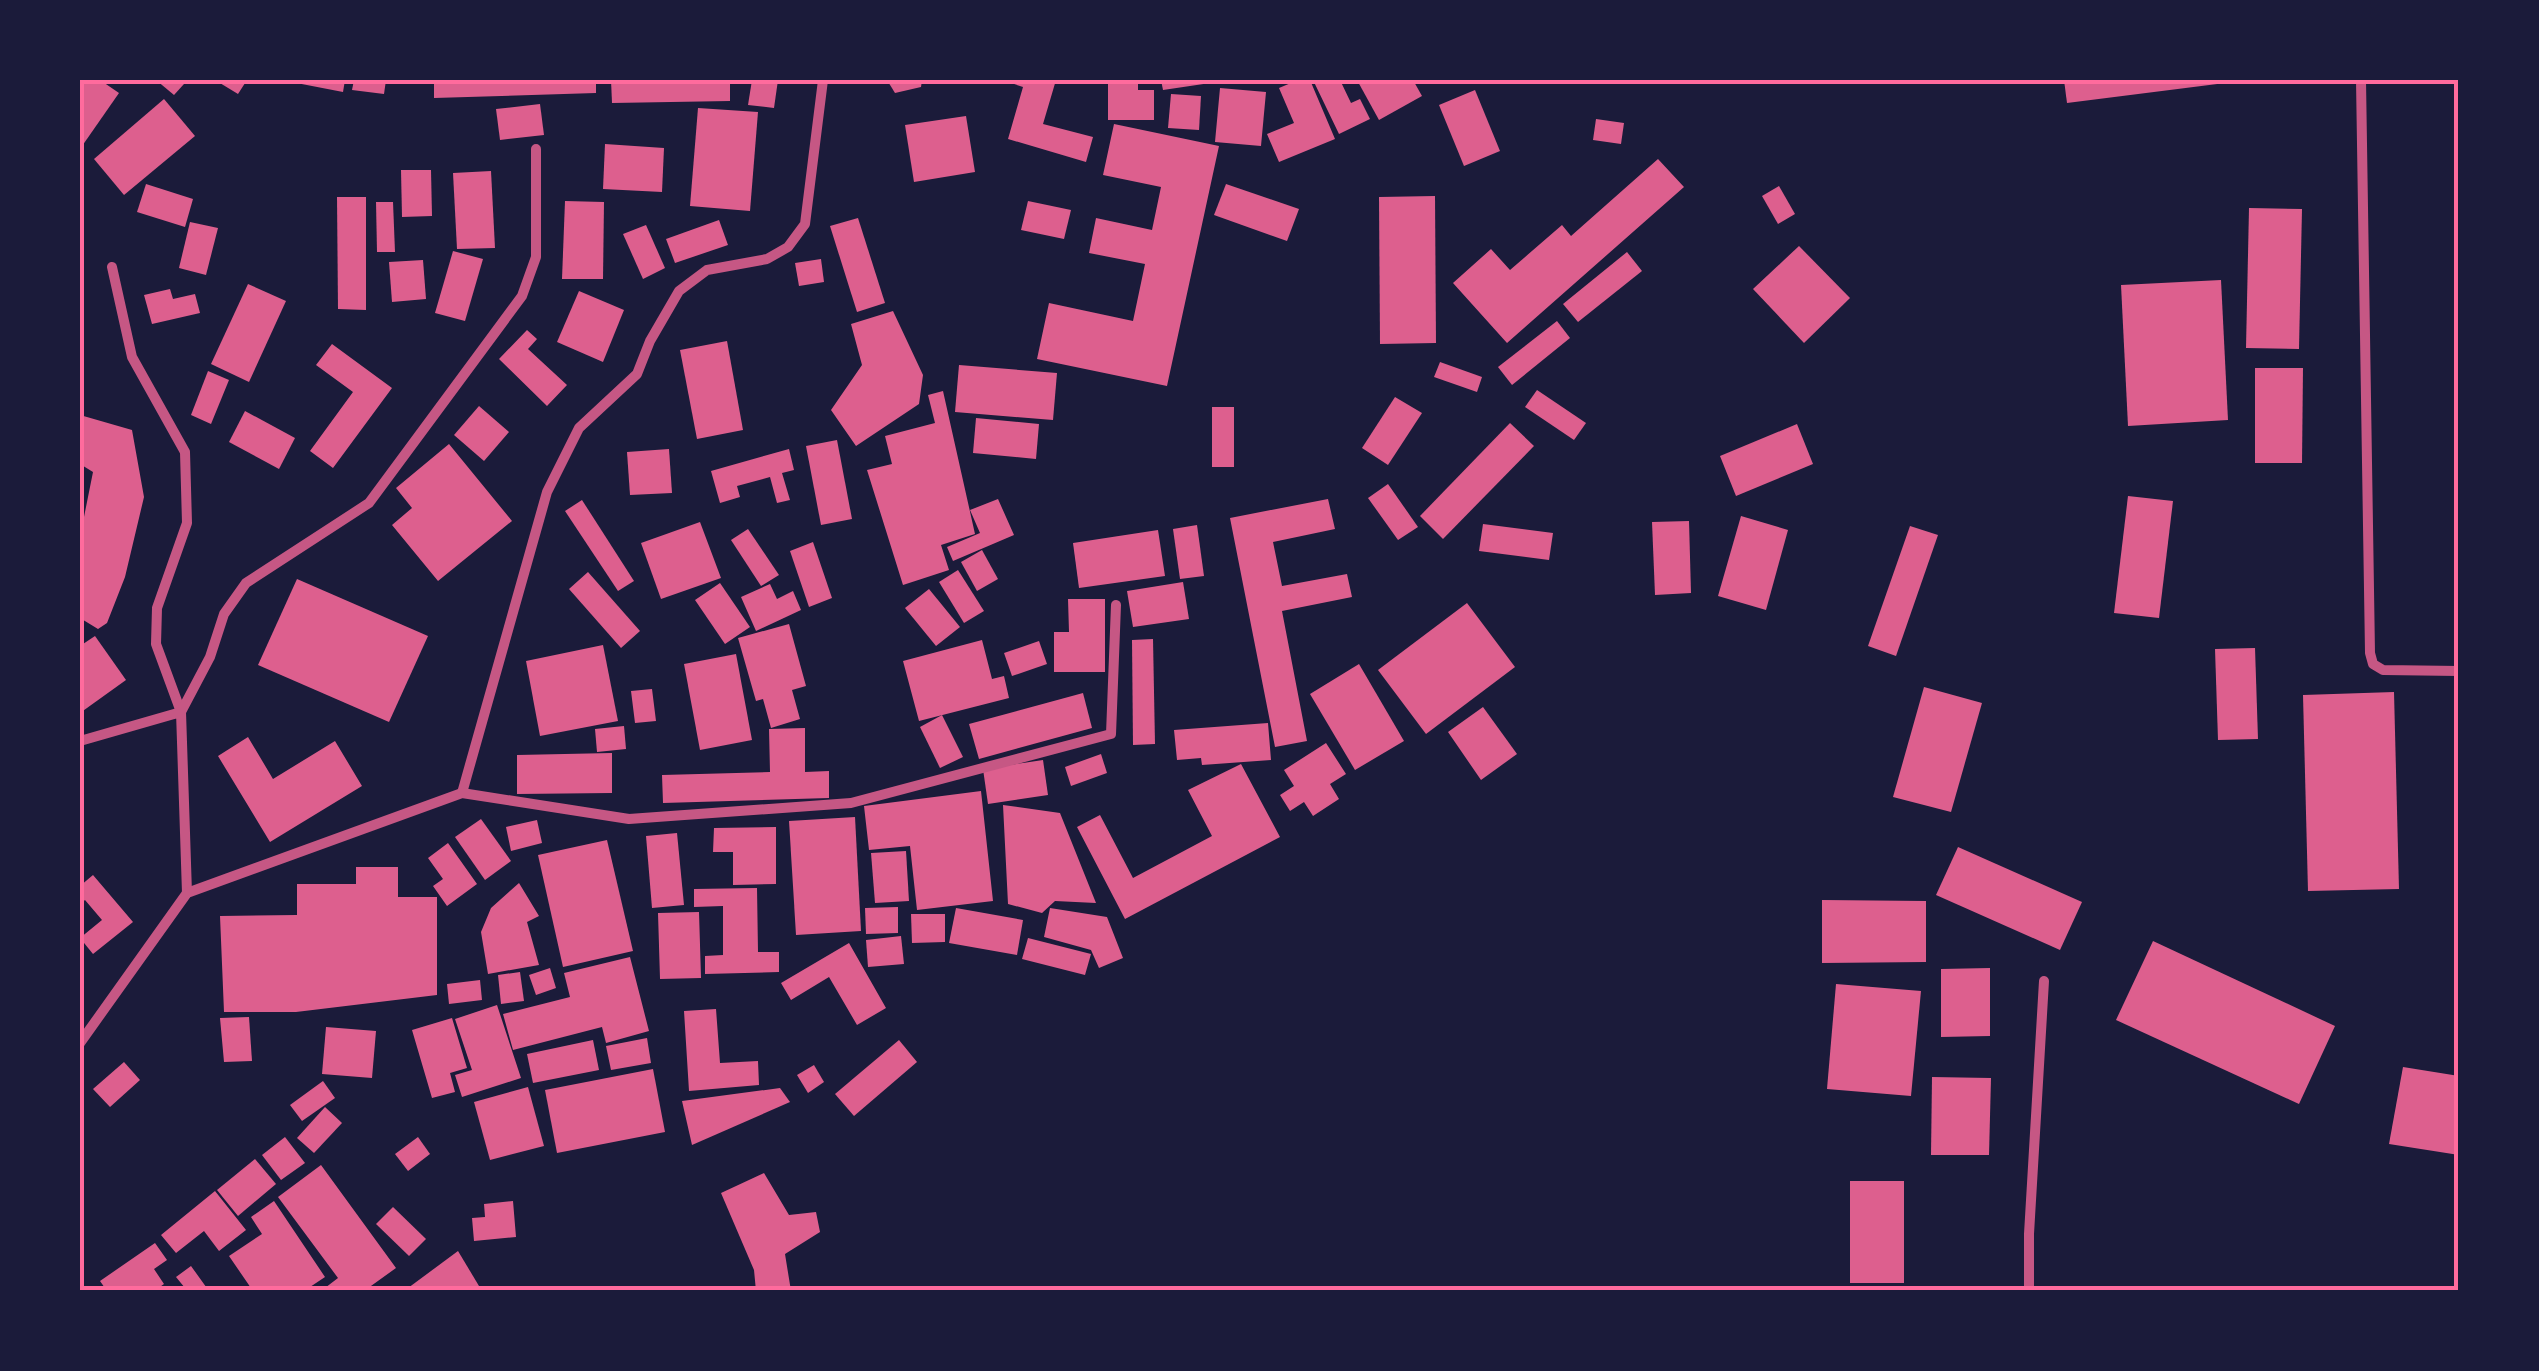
<svg xmlns="http://www.w3.org/2000/svg" width="2539" height="1371" font-family="'Space Grotesk',sans-serif">
  <style>
    .building { fill: #dd5f8e }
    .lines { fill: none; stroke-linecap: round; stroke-linejoin: round }
    .minor { stroke: #c65784; stroke-width: 10 }
    .neatline { fill: none; stroke: #ff6b9d; stroke-width: 4 }
  </style>
  <rect width="100%" height="100%" fill="#1b1b3a"/>
  <g class="building">
    <polygon points="84,80 100,80 119,93 80,149 80,86"/>
    <polygon points="156,80 179,80 184,84 174,95"/>
    <polygon points="215,80 247,80 238,94"/>
    <polygon points="281,80 345,80 343,92"/>
    <polygon points="354,80 386,80 384,94 352,90"/>
    <polygon points="434,80 596,80 596,93 434,98"/>
    <polygon points="611,80 730,80 730,101 612,103"/>
    <polygon points="752,80 778,80 774,108 748,105"/>
    <polygon points="887,80 922,80 921,87 895,93"/>
    <polygon points="1002,80 1056,80 1043,124 1093,137 1086,162 1008,139 1023,87"/>
    <polygon points="1108,80 1138,80 1138,90 1154,90 1154,120 1108,120"/>
    <polygon points="1161,80 1217,80 1217,82 1163,90"/>
    <polygon points="1298,80 1310,80 1335,139 1279,162 1267,134 1294,123 1279,88"/>
    <polygon points="1313,80 1340,80 1351,103 1360,99 1370,119 1339,134"/>
    <polygon points="1357,80 1413,80 1422,96 1379,120"/>
    <polygon points="2064,80 2233,80 2233,82 2067,103"/>
    <polygon points="1220,88 1266,92 1261,146 1215,142"/>
    <polygon points="1475,90 1500,151 1464,166 1439,105"/>
    <polygon points="1171,94 1201,96 1199,130 1168,128"/>
    <polygon points="164,99 195,136 124,195 94,159"/>
    <polygon points="540,104 544,135 500,140 496,109"/>
    <polygon points="698,108 758,112 750,211 690,206"/>
    <polygon points="966,116 975,172 914,182 905,125"/>
    <polygon points="1596,119 1624,123 1621,144 1593,140"/>
    <polygon points="1114,124 1219,146 1167,386 1037,359 1049,303 1133,321 1145,264 1089,253 1096,218 1152,230 1161,187 1103,175"/>
    <polygon points="605,144 664,148 662,192 603,189"/>
    <polygon points="1658,159 1684,187 1507,343 1453,283 1491,249 1510,270 1562,225 1571,236"/>
    <polygon points="401,170 431,170 432,216 402,217"/>
    <polygon points="491,171 495,248 457,249 453,173"/>
    <polygon points="146,184 193,199 185,227 137,212"/>
    <polygon points="1226,184 1299,209 1287,241 1214,215"/>
    <polygon points="1779,186 1795,214 1778,224 1762,196"/>
    <polygon points="1435,196 1436,343 1380,344 1379,197"/>
    <polygon points="337,197 366,197 366,310 338,309"/>
    <polygon points="565,201 604,202 603,279 562,279"/>
    <polygon points="1028,201 1071,210 1064,239 1021,230"/>
    <polygon points="376,202 393,202 395,252 377,252"/>
    <polygon points="2249,208 2302,209 2299,349 2246,348"/>
    <polygon points="858,218 885,303 857,312 830,226"/>
    <polygon points="719,220 728,245 675,263 666,239"/>
    <polygon points="190,222 218,228 206,275 179,268"/>
    <polygon points="646,225 665,268 643,279 623,234"/>
    <polygon points="1799,246 1850,298 1804,343 1753,289"/>
    <polygon points="453,251 483,259 465,321 435,313"/>
    <polygon points="1627,252 1642,271 1578,322 1563,304"/>
    <polygon points="821,259 824,282 799,286 795,263"/>
    <polygon points="423,260 426,299 392,302 389,262"/>
    <polygon points="2221,280 2228,420 2128,426 2121,285"/>
    <polygon points="248,284 286,301 249,382 211,364"/>
    <polygon points="170,289 173,299 195,294 200,313 152,324 144,295"/>
    <polygon points="579,291 624,310 603,362 557,342"/>
    <polygon points="893,311 923,375 919,404 856,446 831,410 862,365 851,324"/>
    <polygon points="1557,321 1570,338 1512,385 1498,367"/>
    <polygon points="527,330 537,339 528,349 567,385 547,406 499,359"/>
    <polygon points="727,341 743,430 697,439 680,350"/>
    <polygon points="332,344 392,388 333,468 310,451 353,392 316,365"/>
    <polygon points="1440,362 1482,377 1477,392 1434,377"/>
    <polygon points="959,365 1057,373 1053,420 955,412"/>
    <polygon points="2255,368 2303,368 2302,463 2255,463"/>
    <polygon points="208,371 229,380 211,424 191,415"/>
    <polygon points="1537,390 1586,423 1574,440 1525,407"/>
    <polygon points="943,391 975,534 941,545 949,570 903,585 867,470 892,464 885,436 935,423 928,395"/>
    <polygon points="1395,397 1422,413 1388,465 1362,448"/>
    <polygon points="479,406 509,432 484,461 454,435"/>
    <rect x="1212" y="407" width="22" height="60"/>
    <polygon points="245,411 295,438 279,469 229,442"/>
    <polygon points="80,415 132,430 144,497 125,577 107,623 98,629 80,618 80,537 93,472 80,464"/>
    <polygon points="976,418 1039,424 1036,459 973,453"/>
    <polygon points="1510,423 1534,446 1443,539 1420,516"/>
    <polygon points="1797,424 1813,464 1736,496 1720,456"/>
    <polygon points="837,440 852,519 821,525 806,446"/>
    <polygon points="449,444 512,521 438,581 392,525 412,508 396,488"/>
    <polygon points="669,449 672,493 630,495 627,452"/>
    <polygon points="789,449 794,470 782,473 790,500 777,503 770,477 737,486 740,497 720,503 711,471"/>
    <polygon points="1388,484 1418,527 1398,540 1368,498"/>
    <polygon points="2128,496 2173,501 2159,618 2114,613"/>
    <polygon points="998,499 1014,535 953,561 947,547 980,533 970,510"/>
    <polygon points="1328,499 1335,529 1273,542 1282,586 1347,574 1352,597 1282,611 1307,741 1275,747 1230,518"/>
    <polygon points="582,500 634,581 618,591 565,511"/>
    <polygon points="1741,516 1788,530 1766,610 1718,596"/>
    <polygon points="1689,521 1691,593 1655,595 1652,522"/>
    <polygon points="700,522 721,578 661,599 641,543"/>
    <polygon points="1483,524 1553,533 1549,560 1479,551"/>
    <polygon points="1197,525 1204,576 1180,579 1173,529"/>
    <polygon points="1910,526 1938,535 1896,656 1868,646"/>
    <polygon points="748,529 779,575 761,586 731,540"/>
    <polygon points="1158,530 1165,576 1079,588 1073,543"/>
    <polygon points="813,542 832,598 809,607 790,551"/>
    <polygon points="982,550 998,579 977,591 961,562"/>
    <polygon points="958,570 984,611 964,623 939,582"/>
    <polygon points="588,572 640,631 621,648 569,589"/>
    <polygon points="297,579 428,636 389,722 258,665"/>
    <polygon points="1183,582 1189,619 1133,627 1127,591"/>
    <polygon points="720,583 750,627 725,644 695,600"/>
    <polygon points="770,584 777,599 793,591 801,610 756,631 741,597"/>
    <polygon points="929,589 960,627 936,646 905,608"/>
    <polygon points="1068,599 1105,599 1105,672 1054,672 1054,632 1069,632"/>
    <polygon points="1467,603 1515,667 1426,734 1378,670"/>
    <polygon points="789,624 806,686 792,690 800,719 771,728 763,699 756,701 738,638"/>
    <polygon points="95,636 126,680 80,713 80,646"/>
    <polygon points="1153,639 1155,744 1133,745 1132,640"/>
    <polygon points="982,640 992,679 1004,676 1009,698 919,721 903,661"/>
    <polygon points="1039,641 1047,664 1012,676 1004,653"/>
    <polygon points="603,645 618,721 540,736 526,661"/>
    <polygon points="2255,648 2258,739 2218,740 2215,649"/>
    <polygon points="736,654 752,740 700,750 684,664"/>
    <polygon points="1359,664 1404,741 1355,770 1310,694"/>
    <polygon points="1924,687 1982,703 1951,812 1893,797"/>
    <polygon points="652,689 656,721 635,723 631,691"/>
    <polygon points="2394,692 2399,889 2308,891 2303,695"/>
    <polygon points="1083,693 1092,728 979,759 969,724"/>
    <polygon points="1483,707 1517,754 1481,780 1448,732"/>
    <polygon points="942,715 963,757 940,768 920,727"/>
    <polygon points="1268,723 1271,760 1202,765 1201,758 1177,760 1174,730"/>
    <polygon points="624,726 626,749 597,752 595,729"/>
    <polygon points="805,728 805,772 829,771 829,798 663,803 662,775 770,772 769,729"/>
    <polygon points="248,737 273,779 335,741 362,786 270,842 218,756"/>
    <polygon points="1326,743 1346,774 1330,784 1339,799 1313,816 1304,802 1290,811 1280,795 1294,786 1284,770"/>
    <polygon points="612,753 612,793 517,794 517,755"/>
    <polygon points="1101,754 1107,773 1071,786 1065,767"/>
    <polygon points="1043,760 1048,795 988,804 983,769"/>
    <polygon points="1241,764 1280,837 1125,919 1077,827 1100,815 1133,878 1212,836 1188,790"/>
    <polygon points="981,791 993,901 917,910 910,846 869,850 864,806"/>
    <polygon points="1003,805 1060,813 1096,903 1055,901 1042,913 1008,904"/>
    <polygon points="855,817 861,931 796,935 789,821"/>
    <polygon points="481,819 511,861 485,880 455,837"/>
    <polygon points="537,820 542,843 511,851 506,827"/>
    <polygon points="776,827 776,884 733,885 733,852 713,852 714,828"/>
    <polygon points="677,833 684,905 652,908 646,836"/>
    <polygon points="607,840 633,951 563,967 538,855"/>
    <polygon points="448,843 477,884 447,906 433,886 443,879 428,858"/>
    <polygon points="1958,847 2082,902 2060,950 1936,895"/>
    <polygon points="906,851 909,901 875,903 871,853"/>
    <polygon points="356,867 398,867 398,897 437,897 437,995 296,1012 224,1012 220,916 297,915 297,884 356,884"/>
    <polygon points="93,875 133,922 93,954 80,938 102,920 85,900 80,904 80,886"/>
    <polygon points="519,883 539,916 527,922 539,965 488,974 481,932 491,908"/>
    <polygon points="757,888 758,952 779,952 779,972 705,974 705,956 723,955 723,906 694,907 694,889"/>
    <polygon points="1822,900 1926,901 1926,962 1822,963"/>
    <polygon points="898,907 898,933 866,934 865,908"/>
    <polygon points="956,908 1023,920 1017,955 949,943"/>
    <polygon points="1050,908 1107,917 1123,958 1099,968 1091,950 1044,937"/>
    <polygon points="699,912 701,978 660,979 658,913"/>
    <polygon points="911,914 945,914 945,942 912,943"/>
    <polygon points="901,936 904,964 868,967 866,940"/>
    <polygon points="1028,938 1091,954 1085,975 1022,959"/>
    <polygon points="2153,941 2335,1026 2299,1104 2116,1020"/>
    <polygon points="849,943 886,1008 857,1025 829,977 791,1000 781,983"/>
    <polygon points="630,957 649,1031 606,1043 602,1027 513,1050 503,1014 570,997 564,973"/>
    <polygon points="550,968 556,988 536,995 529,975"/>
    <polygon points="1990,968 1990,1036 1941,1037 1941,969"/>
    <polygon points="520,972 524,1001 501,1004 498,975"/>
    <polygon points="480,980 482,1000 449,1004 447,984"/>
    <polygon points="1836,984 1921,991 1911,1096 1827,1089"/>
    <polygon points="497,1005 521,1078 462,1097 455,1075 472,1070 455,1019"/>
    <polygon points="716,1009 720,1063 758,1061 759,1085 689,1091 684,1011"/>
    <polygon points="249,1017 252,1061 224,1062 220,1018"/>
    <polygon points="452,1018 467,1068 450,1073 455,1092 432,1098 412,1030"/>
    <polygon points="326,1027 376,1031 372,1078 322,1074"/>
    <polygon points="647,1038 651,1063 611,1070 606,1046"/>
    <polygon points="593,1040 599,1070 533,1083 527,1054"/>
    <polygon points="899,1040 917,1062 854,1116 835,1094"/>
    <polygon points="124,1062 140,1080 110,1107 93,1089"/>
    <polygon points="814,1065 824,1082 808,1093 797,1075"/>
    <polygon points="2403,1067 2459,1076 2459,1155 2389,1144"/>
    <polygon points="653,1069 665,1132 557,1153 545,1090"/>
    <polygon points="1932,1077 1991,1078 1989,1155 1931,1155"/>
    <polygon points="323,1081 335,1098 302,1121 290,1105"/>
    <polygon points="528,1087 544,1146 490,1160 474,1102"/>
    <polygon points="780,1088 790,1102 692,1145 682,1101"/>
    <polygon points="325,1107 342,1123 314,1153 297,1138"/>
    <polygon points="285,1137 305,1163 281,1180 262,1155"/>
    <polygon points="418,1137 430,1154 408,1171 395,1154"/>
    <polygon points="255,1159 276,1184 238,1216 217,1190"/>
    <polygon points="321,1165 396,1268 364,1291 321,1291 338,1278 278,1197"/>
    <polygon points="764,1173 789,1215 816,1212 820,1232 785,1254 791,1291 756,1291 754,1270 721,1193"/>
    <rect x="1850" y="1181" width="54" height="102"/>
    <polygon points="215,1191 246,1230 219,1251 204,1231 176,1253 161,1235"/>
    <polygon points="274,1201 325,1277 304,1291 253,1291 229,1256 262,1234 251,1217"/>
    <polygon points="513,1201 516,1237 474,1241 472,1218 485,1217 484,1204"/>
    <polygon points="393,1207 426,1239 409,1256 376,1224"/>
    <polygon points="155,1243 167,1260 154,1269 164,1284 154,1291 107,1291 100,1281"/>
    <polygon points="458,1251 479,1286 472,1291 404,1291"/>
    <polygon points="191,1266 209,1291 181,1291 185,1288 176,1277"/>
  </g>
  <g class="lines">
    <g class="minor">
      <polyline points="2361,80 2370,653 2373,664 2383,670 2459,671"/>
      <polyline points="112,267 132,357 185,452 187,523 157,608 156,644 181,712"/>
      <polyline points="181,712 210,657 224,614 246,583 369,503 522,296 536,257 536,149"/>
      <polyline points="80,741 181,712 187,893"/>
      <polyline points="462,793 547,492 579,428 637,374 650,341 679,291 707,270 767,259 788,247 805,224 823,80"/>
      <polyline points="80,1043 187,893 462,793 629,819 851,803 1111,734 1116,605"/>
      <polyline points="2029,1291 2029,1234 2044,981"/>
    </g>
  </g>
  <rect width="2539" height="1371" fill="none" stroke="#1b1b3a" stroke-width="165"/>
  <rect x="82" y="82" width="2374" height="1206" class="neatline"/>
</svg>
